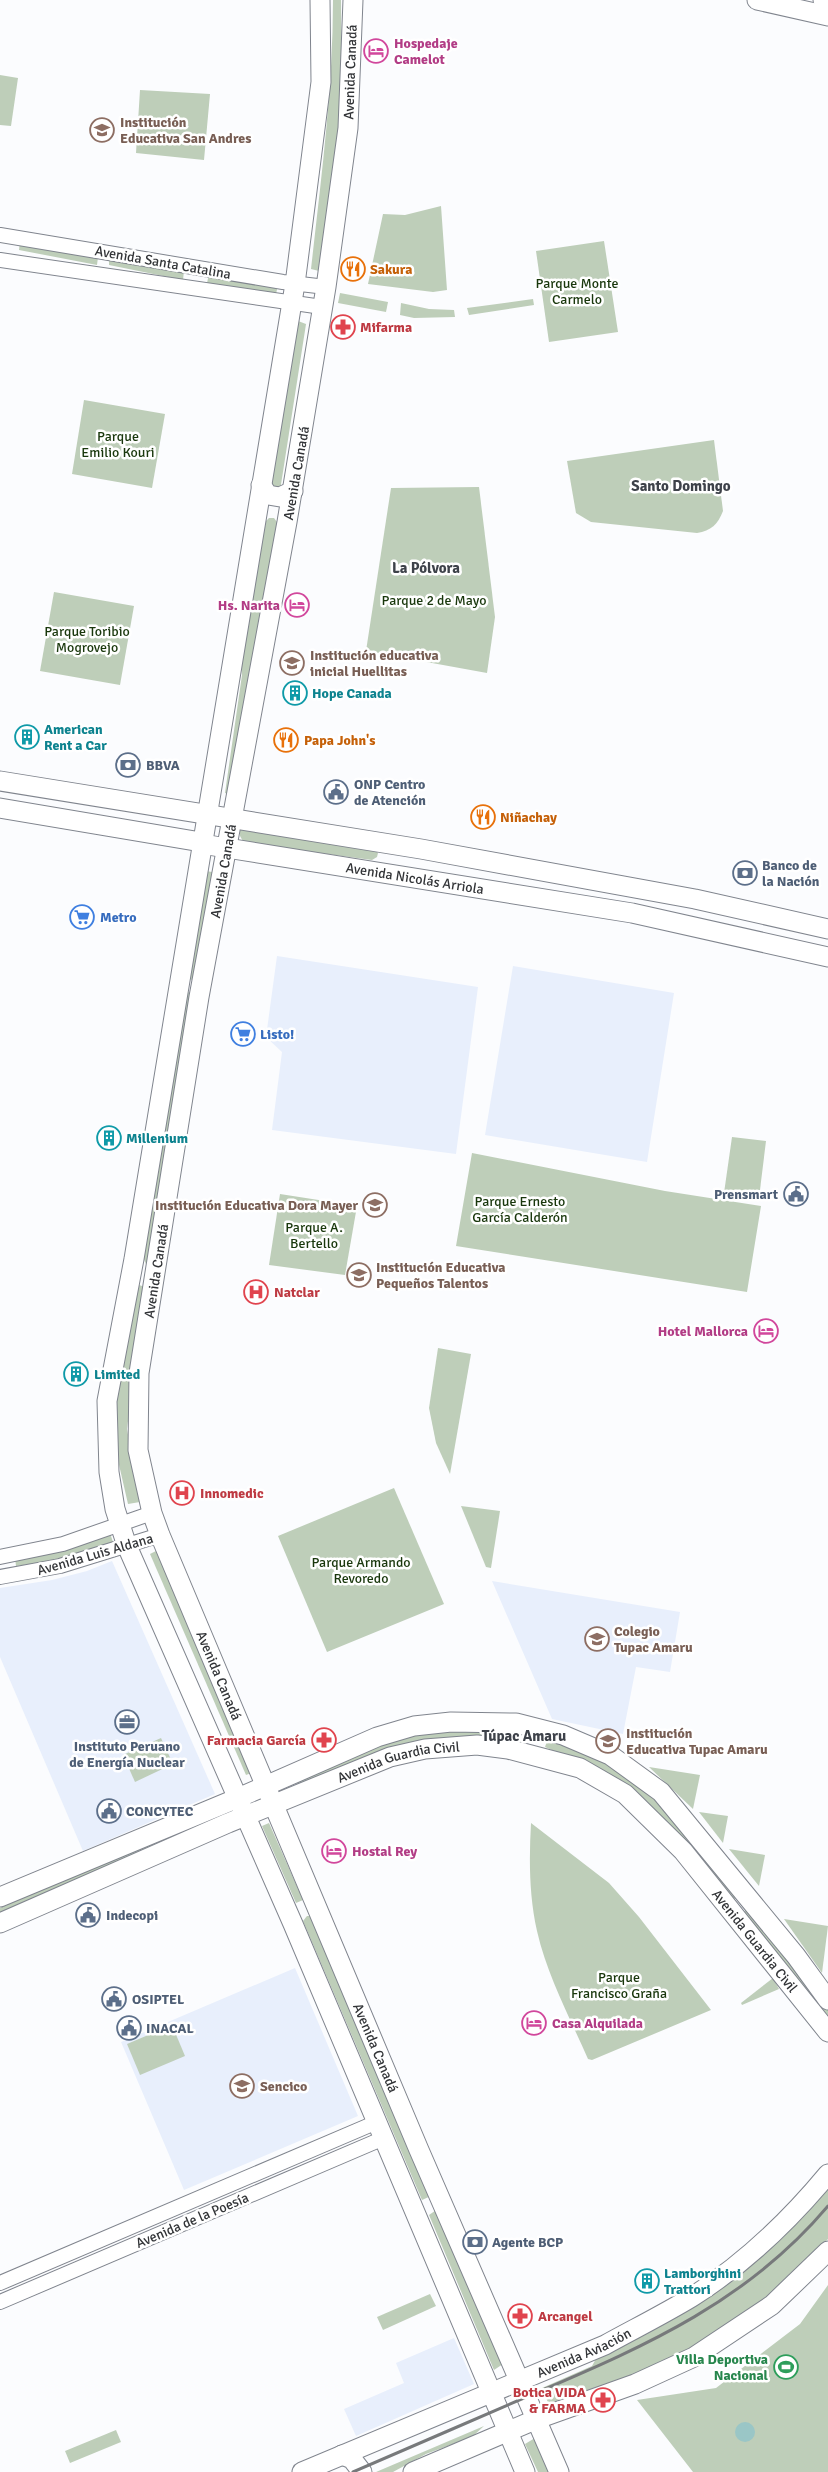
<svg xmlns="http://www.w3.org/2000/svg" width="828" height="2472" font-family="Signika,sans-serif">
  <style>
    .built { fill: #e8effc }
    .green { fill: #beceb9 }
    .water { fill: #9ac6c6 }
    .lines { fill: none; stroke-linecap: round; stroke-linejoin: round }
    .minor-casing { stroke: #80858e; stroke-width: 16 }
    .major-casing { stroke: #80858e; stroke-width: 21 }
    .minor { stroke: #fff; stroke-width: 14 }
    .major { stroke: #fff; stroke-width: 19 }
    .rail { stroke: #77797b; stroke-width: 3 }
    .labels { text-anchor: middle; stroke-width: 5; stroke-linejoin: round; paint-order: stroke }
    .hotel-label { font-size: 14px; font-weight: bold; fill: #b23c85; stroke: #fff; text-anchor: start }
    .street-label { font-size: 14px; fill: #323437; stroke: #fff }
    .education-label { font-size: 14px; font-weight: bold; fill: #785e54; stroke: #fff; text-anchor: start }
    .food-label { font-size: 14px; font-weight: bold; fill: #c56008; stroke: #fff; text-anchor: start }
    .park-label { font-size: 14px; fill: #19370c; stroke: #fff }
    .health-label { font-size: 14px; font-weight: bold; fill: #be3a42; stroke: #fff; text-anchor: start }
    .culture-label { font-size: 14px; font-weight: bold; fill: #0d838f; stroke: #fff; text-anchor: start }
    .service-label { font-size: 14px; font-weight: bold; fill: #4e5e75; stroke: #fff; text-anchor: start }
    .shop-label { font-size: 14px; font-weight: bold; fill: #366cbe; stroke: #fff; text-anchor: start }
    .leisure-label { font-size: 14px; font-weight: bold; fill: #27864d; stroke: #fff; text-anchor: end }
    .neighbourhood-label { font-size: 15px; font-weight: bold; fill: #3e424a; stroke: #fff }
  </style>
  <rect width="100%" height="100%" fill="#fbfcfe"/>
  <g class="built">
    <polygon points="277,956 478,987 456,1154 272,1130 282,1052 266,1037"/>
    <polygon points="513,966 674,993 647,1162 485,1135"/>
    <polygon points="112,1561 215,1794 83,1851 0,1657 0,1588 52,1580 87,1571"/>
    <polygon points="492,1581 680,1612 670,1672 636,1667 623,1734 552,1719"/>
    <polygon points="295,1968 358,2116 184,2190 121,2042"/>
    <polygon points="454,2338 474,2384 356,2436 344,2409 404,2383 396,2363"/>
  </g>
  <g class="green">
    <path d="M333,0H341L342,110L319,271L311,269C321,180 333,90 333,0Z"/>
    <polygon points="0,75 18,78 11,126 0,125"/>
    <polygon points="140,90 210,94 204,160 136,153"/>
    <polygon points="441,206 447,290 433,292 368,284 383,214 405,215"/>
    <polygon points="20,241 98,257 97,265 19,250"/>
    <polygon points="604,241 618,332 549,342 536,251"/>
    <polygon points="109,260 184,271 183,280 109,265"/>
    <polygon points="209,274 278,285 276,294 207,283"/>
    <polygon points="340,293 388,302 386,312 338,303"/>
    <polygon points="533,299 534,305 469,315 467,308"/>
    <polygon points="401,303 429,309 454,310 455,317 414,318 400,315"/>
    <polygon points="298,321 306,324 280,491 269,487"/>
    <polygon points="84,400 165,414 152,488 72,474"/>
    <path d="M714,440L723,511C718,524 711,531 697,533L591,522L576,513L567,461Z"/>
    <polygon points="479,487 495,617 487,673 366,651 391,488"/>
    <polygon points="269,518 274,518 277,522 228,794 225,793 242,675 241,662 266,521"/>
    <polygon points="54,592 134,606 120,685 40,671"/>
    <polygon points="240,828 373,848 378,853 377,857 372,860 244,843 240,836"/>
    <polygon points="206,871 212,872 195,982 187,977"/>
    <polygon points="183,991 191,993 152,1264 146,1264 143,1257"/>
    <polygon points="732,1137 766,1141 759,1198 724,1193"/>
    <polygon points="472,1153 665,1191 761,1206 747,1292 456,1246"/>
    <polygon points="280,1194 357,1206 345,1275 269,1265"/>
    <polygon points="136,1284 145,1287 127,1429 140,1502 128,1504 117,1456 115,1404"/>
    <polygon points="438,1348 471,1354 450,1474 436,1443 429,1408"/>
    <polygon points="394,1488 444,1604 327,1652 278,1536"/>
    <polygon points="461,1506 500,1511 491,1568 486,1567"/>
    <polygon points="110,1533 114,1545 53,1561 16,1566 15,1558"/>
    <polygon points="158,1550 254,1772 246,1775 150,1554"/>
    <polygon points="498,1728 498,1740 298,1785 294,1780 385,1740 442,1730"/>
    <polygon points="161,1738 173,1764 135,1782 123,1755"/>
    <polygon points="552,1739 623,1772 652,1794 736,1893 736,1898 730,1901 702,1861 624,1782 545,1747 547,1741"/>
    <polygon points="649,1767 700,1775 693,1809"/>
    <polygon points="224,1809 227,1814 0,1915 0,1908"/>
    <polygon points="699,1812 728,1816 723,1843"/>
    <polygon points="269,1823 303,1900 296,1903 262,1826"/>
    <path d="M531,1823L609,1883L639,1917L711,2010L592,2060L588,2059C570,2018 547,1975 537,1931C529,1895 529,1859 531,1823Z"/>
    <polygon points="729,1849 765,1855 759,1886"/>
    <polygon points="746,1909 828,2006 828,2024 744,1913"/>
    <polygon points="307,1916 312,1916 431,2196 422,2200 303,1921"/>
    <polygon points="784,1919 828,1926 822,1973"/>
    <polygon points="773,1978 779,1989 742,2005 741,2003"/>
    <polygon points="172,2025 185,2056 140,2075 127,2044"/>
    <path d="M828,2187V2239C787,2283 741,2322 688,2351C644,2375 596,2389 549,2405L542,2388L592,2366L598,2355L615,2346Z"/>
    <polygon points="439,2208 503,2364 494,2370 429,2215"/>
    <polygon points="828,2285 828,2472 693,2472 637,2400 716,2388 800,2324"/>
    <polygon points="430,2294 436,2306 383,2330 377,2317"/>
    <polygon points="484,2426 472,2437 426,2454 393,2472 376,2472"/>
    <polygon points="116,2430 121,2442 70,2463 65,2451"/>
    <polygon points="535,2438 549,2472 538,2472 525,2444"/>
  </g>
  <circle class="water" cx="745" cy="2432" r="10"/>
  <g class="lines">
    <g class="minor-casing">
      <g id="minor">
        <polyline points="0,235 283,282 326,287"/>
        <polyline points="0,260 322,307"/>
        <polyline points="0,1557 63,1544 152,1513"/>
        <polyline points="0,1577 60,1566 160,1535"/>
        <polyline points="0,2283 377,2122"/>
        <polyline points="0,2302 384,2138"/>
      </g>
    </g>
    <g class="major-casing">
      <g id="major">
        <polyline points="320,0 321,82 295,284 134,1259 107,1401 109,1472 115,1509 127,1546 293,1924 525,2472"/>
        <path id="s1" d="M353,0L348,128L326,287L287,522L199,997L139,1373L138,1450L152,1513L160,1535L419,2150L559,2472"/>
        <polyline points="757,0 828,16"/>
        <polyline points="823,0 828,1"/>
        <polyline points="261,485 268,495 280,497 293,491"/>
        <polyline points="0,781 421,849 695,899 828,929"/>
        <path id="s2" d="M0,808L201,842L208,845L632,913L828,957"/>
        <polyline points="0,1897 238,1798 377,1737 414,1726 451,1722 516,1723 563,1735 610,1755 661,1792 796,1956 828,2000"/>
        <path id="s3" d="M0,1923L228,1823L390,1757L425,1749L477,1745L508,1749L580,1768L625,1794L683,1851L828,2032"/>
        <polyline points="342,2455 352,2459 362,2472"/>
        <path id="s4" d="M302,2472L605,2345C634,2329 664,2314 692,2297C744,2264 789,2221 828,2174"/>
        <polyline points="413,2472 537,2419 635,2384 694,2357 772,2305 828,2251"/>
      </g>
    </g>
    <use href="#minor" class="minor"/>
    <use href="#major" class="major"/>
    <path class="rail" d="M353,2472C415,2445 476,2419 538,2392C648,2345 749,2300 828,2206"/>
  </g>
  <defs>
    <g id="hotel-ring" transform="scale(1.25)"><circle r="9.5" fill="#fff" stroke="#d1479c" stroke-width="1.5"/><path d="M-6-4.5h1.5V1H6V5H4.5V3h-9V5H-6ZM-4 0a1.8 1.8 0 1 1 3.6 0ZM.5 0V-2.5h3Q6-2.5 6 0Z" fill="#d1479c"/></g>
    <g id="school-ring" transform="scale(1.25)"><circle r="9.5" fill="#fff" stroke="#8d6e63" stroke-width="1.5"/><path d="M0-5L7-2L0 1L-7-2ZM-4 1L0 2.5L4 1V4Q0 6-4 4Z" fill="#8d6e63"/></g>
    <g id="restaurant-ring" transform="scale(1.25)"><circle r="9.5" fill="#fff" stroke="#e8710a" stroke-width="1.5"/><path d="M-5-6h1v4h1v-4h1v4h1v-4h1v5L-1.5 .5V6h-2V.5L-5-1ZM5-6V6H3V1.5H1.5Q1.5-4 5-6Z" fill="#e8710a"/></g>
    <g id="pharmacy-ring" transform="scale(1.25)"><circle r="9.5" fill="#fff" stroke="#e0444e" stroke-width="1.5"/><path d="M-2-6h4v4h4v4h-4v4h-4v-4h-4v-4h4Z" fill="#e0444e"/></g>
    <g id="building-ring" transform="scale(1.25)"><circle r="9.5" fill="#fff" stroke="#0f9aa8" stroke-width="1.5"/><path d="M-4-6H4V6H1V3H-1V6H-4ZM-2.5-4.3h1.7v1.8h-1.7ZM.8-4.3h1.7v1.8H.8ZM-2.5-1h1.7V.8h-1.7ZM.8-1h1.7V.8H.8Z" fill="#0f9aa8"/></g>
    <g id="bank-ring" transform="scale(1.25)"><circle r="9.5" fill="#fff" stroke="#5c6f8a" stroke-width="1.5"/><path d="M-6-4H6V4H-6ZM0-2.3a2.3 2.3 0 1 0 0 4.6a2.3 2.3 0 1 0 0-4.6Z" fill="#5c6f8a"/></g>
    <g id="civic-ring" transform="scale(1.25)"><circle r="9.5" fill="#fff" stroke="#5c6f8a" stroke-width="1.5"/><path d="M-.6-6.5H3V-4.5H.6V-3L4-1V1h2V6H-6V1h2V-1L-.6-3ZM-1.2 2.5V6h2.4V2.5Z" fill="#5c6f8a"/></g>
    <g id="supermarket-ring" transform="scale(1.25)"><circle r="9.5" fill="#fff" stroke="#3f7fe0" stroke-width="1.5"/><path d="M-6-5.5h2.5l.6 2H6L4.5 2H-2.5L-4.4-4H-6ZM-1.5 3.2a1.3 1.3 0 1 0 .1 0ZM3 3.2a1.3 1.3 0 1 0 .1 0Z" fill="#3f7fe0"/></g>
    <g id="hospital-ring" transform="scale(1.25)"><circle r="9.5" fill="#fff" stroke="#e0444e" stroke-width="1.5"/><path d="M-5-5h3v3.5h4V-5h3V5h-3V1.5h-4V5h-3Z" fill="#e0444e"/></g>
    <g id="office-ring" transform="scale(1.25)"><circle r="9.5" fill="#fff" stroke="#5c6f8a" stroke-width="1.5"/><path d="M-6-3h4V-5.5h4V-3h4V5H-6ZM-1-4.5V-3h2v-1.5ZM-6 0V1H6V0Z" fill="#5c6f8a"/></g>
    <g id="university-ring" transform="scale(1.25)"><circle r="9.5" fill="#fff" stroke="#8d6e63" stroke-width="1.5"/><path d="M0-5L7-2L0 1L-7-2ZM-4 1L0 2.5L4 1V4Q0 6-4 4Z" fill="#8d6e63"/></g>
    <g id="stadium-ring" transform="scale(1.25)"><circle r="9.5" fill="#fff" stroke="#2e9e5b" stroke-width="1.5"/><path d="M0-5a6.5 5 0 1 0 0 10a6.5 5 0 1 0 0-10ZM-3.5-1.8h7v3.6h-7Z" fill="#2e9e5b"/></g>
  </defs>
  <g fill-rule="evenodd">
    <use href="#hotel-ring" x="376" y="51"/>
    <use href="#school-ring" x="102" y="130"/>
    <use href="#restaurant-ring" x="353" y="269"/>
    <use href="#pharmacy-ring" x="343" y="327"/>
    <use href="#hotel-ring" x="297" y="605"/>
    <use href="#school-ring" x="292" y="663"/>
    <use href="#building-ring" x="295" y="693"/>
    <use href="#building-ring" x="27" y="737"/>
    <use href="#restaurant-ring" x="286" y="740"/>
    <use href="#bank-ring" x="128" y="765"/>
    <use href="#civic-ring" x="336" y="792"/>
    <use href="#restaurant-ring" x="483" y="817"/>
    <use href="#bank-ring" x="745" y="873"/>
    <use href="#supermarket-ring" x="82" y="917"/>
    <use href="#supermarket-ring" x="243" y="1034"/>
    <use href="#building-ring" x="109" y="1138"/>
    <use href="#civic-ring" x="796" y="1194"/>
    <use href="#school-ring" x="375" y="1205"/>
    <use href="#school-ring" x="359" y="1275"/>
    <use href="#hospital-ring" x="256" y="1292"/>
    <use href="#hotel-ring" x="766" y="1331"/>
    <use href="#building-ring" x="76" y="1374"/>
    <use href="#hospital-ring" x="182" y="1493"/>
    <use href="#school-ring" x="597" y="1639"/>
    <use href="#office-ring" x="127" y="1722"/>
    <use href="#pharmacy-ring" x="324" y="1740"/>
    <use href="#school-ring" x="608" y="1741"/>
    <use href="#civic-ring" x="109" y="1811"/>
    <use href="#hotel-ring" x="334" y="1851"/>
    <use href="#civic-ring" x="88" y="1915"/>
    <use href="#civic-ring" x="114" y="1999"/>
    <use href="#hotel-ring" x="534" y="2023"/>
    <use href="#civic-ring" x="129" y="2028"/>
    <use href="#university-ring" x="242" y="2086"/>
    <use href="#bank-ring" x="475" y="2242"/>
    <use href="#building-ring" x="647" y="2281"/>
    <use href="#pharmacy-ring" x="520" y="2316"/>
    <use href="#stadium-ring" x="786" y="2367"/>
    <use href="#pharmacy-ring" x="603" y="2400"/>
  </g>
  <g class="labels">
    <g class="hotel-label">
      <text x="394" y="48">Hospedaje<tspan x="394" dy="16">Camelot</tspan></text>
      <text x="280" y="610" text-anchor="end">Hs. Narita</text>
      <text x="748" y="1336" text-anchor="end">Hotel Mallorca</text>
      <text x="352" y="1856">Hostal Rey</text>
      <text x="552" y="2028">Casa Alquilada</text>
    </g>
    <g class="street-label">
      <text transform="translate(350 72) rotate(-88)" y="5">Avenida Canadá</text>
      <text transform="translate(163 262) rotate(10)" y="5">Avenida Santa Catalina</text>
      <text transform="translate(296 473) rotate(-80)" y="5">Avenida Canadá</text>
      <text transform="translate(223 871) rotate(-80)" y="5">Avenida Canadá</text>
      <text dy="5" stroke="none"><textPath href="#s2" startOffset="421">Avenida Nicolás Arriola</textPath></text>
      <text transform="translate(156 1271) rotate(-81)" y="5">Avenida Canadá</text>
      <text transform="translate(95 1554) rotate(-16)" y="5">Avenida Luis Aldana</text>
      <text dy="5" stroke="none"><textPath href="#s1" startOffset="1708">Avenida Canadá</textPath></text>
      <text dy="5" stroke="none"><textPath href="#s3" startOffset="431">Avenida Guardia Civil</textPath></text>
      <text dy="5" stroke="none"><textPath href="#s3" startOffset="866">Avenida Guardia Civil</textPath></text>
      <text dy="5" stroke="none"><textPath href="#s1" startOffset="2112">Avenida Canadá</textPath></text>
      <text transform="translate(192 2220) rotate(-23)" y="5">Avenida de la Poesía</text>
      <text dy="5" stroke="none"><textPath href="#s4" startOffset="306">Avenida Aviación</textPath></text>
    </g>
    <g class="education-label">
      <text x="120" y="127">Institución<tspan x="120" dy="16">Educativa San Andres</tspan></text>
      <text x="310" y="660">Institución educativa<tspan x="310" dy="16">inicial Huellitas</tspan></text>
      <text x="358" y="1210" text-anchor="end">Institución Educativa Dora Mayer</text>
      <text x="376" y="1272">Institución Educativa<tspan x="376" dy="16">Pequeños Talentos</tspan></text>
      <text x="614" y="1636">Colegio<tspan x="614" dy="16">Tupac Amaru</tspan></text>
      <text x="626" y="1738">Institución<tspan x="626" dy="16">Educativa Tupac Amaru</tspan></text>
      <text x="260" y="2091">Sencico</text>
    </g>
    <g class="food-label">
      <text x="370" y="274">Sakura</text>
      <text x="304" y="745">Papa John's</text>
      <text x="500" y="822">Niñachay</text>
    </g>
    <g class="park-label">
      <text x="577" y="288">Parque Monte<tspan x="577" dy="16">Carmelo</tspan></text>
      <text x="118" y="441">Parque<tspan x="118" dy="16">Emilio Kouri</tspan></text>
      <text x="434" y="605">Parque 2 de Mayo</text>
      <text x="87" y="636">Parque Toribio<tspan x="87" dy="16">Mogrovejo</tspan></text>
      <text x="520" y="1206">Parque Ernesto<tspan x="520" dy="16">García Calderón</tspan></text>
      <text x="314" y="1232">Parque A.<tspan x="314" dy="16">Bertello</tspan></text>
      <text x="361" y="1567">Parque Armando<tspan x="361" dy="16">Revoredo</tspan></text>
      <text x="619" y="1982">Parque<tspan x="619" dy="16">Francisco Graña</tspan></text>
    </g>
    <g class="health-label">
      <text x="360" y="332">Mifarma</text>
      <text x="274" y="1297">Natclar</text>
      <text x="200" y="1498">Innomedic</text>
      <text x="306" y="1745" text-anchor="end">Farmacia García</text>
      <text x="538" y="2321">Arcangel</text>
      <text x="586" y="2397" text-anchor="end">Botica VIDA<tspan x="586" dy="16">&amp; FARMA</tspan></text>
    </g>
    <g class="culture-label">
      <text x="312" y="698">Hope Canada</text>
      <text x="44" y="734">American<tspan x="44" dy="16">Rent a Car</tspan></text>
      <text x="126" y="1143">Millenium</text>
      <text x="94" y="1379">Limited</text>
      <text x="664" y="2278">Lamborghini<tspan x="664" dy="16">Trattori</tspan></text>
    </g>
    <g class="service-label">
      <text x="146" y="770">BBVA</text>
      <text x="354" y="789">ONP Centro<tspan x="354" dy="16">de Atención</tspan></text>
      <text x="762" y="870">Banco de<tspan x="762" dy="16">la Nación</tspan></text>
      <text x="778" y="1199" text-anchor="end">Prensmart</text>
      <text x="127" y="1751" text-anchor="middle">Instituto Peruano<tspan x="127" dy="16">de Energía Nuclear</tspan></text>
      <text x="126" y="1816">CONCYTEC</text>
      <text x="106" y="1920">Indecopi</text>
      <text x="132" y="2004">OSIPTEL</text>
      <text x="146" y="2033">INACAL</text>
      <text x="492" y="2247">Agente BCP</text>
    </g>
    <g class="shop-label">
      <text x="100" y="922">Metro</text>
      <text x="260" y="1039">Listo!</text>
    </g>
    <g class="leisure-label">
      <text x="768" y="2364">Villa Deportiva<tspan x="768" dy="16">Nacional</tspan></text>
    </g>
    <g class="neighbourhood-label">
      <text x="681" y="491">Santo Domingo</text>
      <text x="426" y="573">La Pólvora</text>
      <text x="524" y="1741">Túpac Amaru</text>
    </g>
  </g>
</svg>
